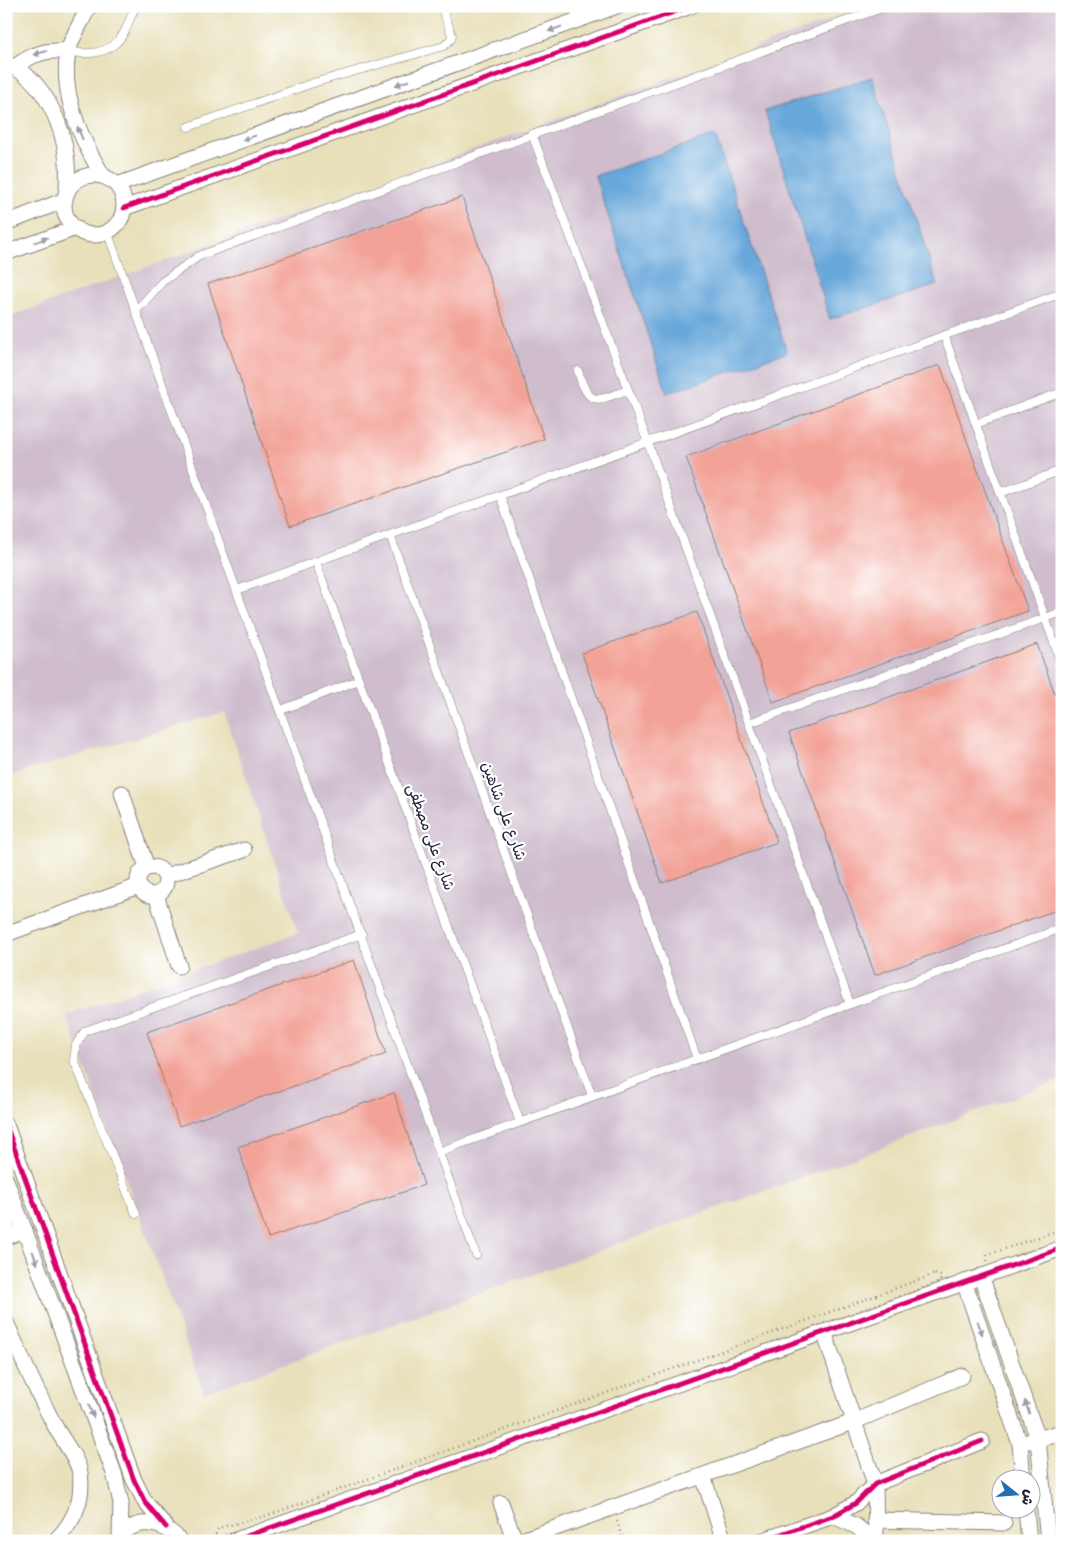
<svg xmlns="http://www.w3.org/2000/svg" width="1068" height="1547" font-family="Sriracha,'Playpen Sans Arabic',sans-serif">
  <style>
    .industrial { fill: #cfbdce }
    .water { fill: #67a7da; stroke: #44648a }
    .building { fill: #f3a297 }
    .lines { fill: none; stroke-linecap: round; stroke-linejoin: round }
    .service-casing { stroke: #85817a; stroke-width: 9 }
    .minor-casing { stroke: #85817a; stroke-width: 17 }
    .path { stroke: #85817a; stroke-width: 2.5; stroke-dasharray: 1 4; stroke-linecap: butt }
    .service { stroke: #fff; stroke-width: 8 }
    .minor { stroke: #fff; stroke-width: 15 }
    .cycleway-casing { stroke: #fff; stroke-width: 8 }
    .cycleway { stroke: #d6006c; stroke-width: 5 }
    .oneway { fill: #9c9ca7 }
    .labels { text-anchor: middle; stroke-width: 4.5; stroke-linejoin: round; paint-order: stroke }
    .street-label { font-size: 15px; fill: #22223b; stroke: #fff }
  </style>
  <rect width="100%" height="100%" fill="#fff"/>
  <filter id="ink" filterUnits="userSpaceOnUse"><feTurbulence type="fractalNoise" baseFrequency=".02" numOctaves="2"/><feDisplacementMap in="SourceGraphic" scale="10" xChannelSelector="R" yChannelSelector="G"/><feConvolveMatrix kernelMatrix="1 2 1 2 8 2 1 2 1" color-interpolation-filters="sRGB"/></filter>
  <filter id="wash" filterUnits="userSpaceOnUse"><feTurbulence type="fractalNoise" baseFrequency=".0096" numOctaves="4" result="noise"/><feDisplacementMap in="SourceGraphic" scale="20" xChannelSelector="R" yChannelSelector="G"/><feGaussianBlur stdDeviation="1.12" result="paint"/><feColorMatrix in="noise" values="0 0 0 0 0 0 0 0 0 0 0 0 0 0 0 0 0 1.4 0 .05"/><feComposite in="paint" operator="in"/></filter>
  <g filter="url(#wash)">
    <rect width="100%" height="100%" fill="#e8e0ba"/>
    <polygon class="industrial" points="870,6 1062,6 1062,1079 828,1168 204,1393 66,1015 298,933 224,712 6,777 6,318"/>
    <g class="water">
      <polygon points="872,77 937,285 830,319 765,111"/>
      <polygon points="715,135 787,352 667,393 595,176"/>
    </g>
    <g id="blocks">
      <g class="building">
        <polygon points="462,197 544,439 290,526 208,284"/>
        <polygon points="940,365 1028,611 773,702 686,457"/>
        <polygon points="697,612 777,842 662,883 582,653"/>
        <polygon points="1037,644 1062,714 1062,908 875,975 789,733"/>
        <polygon points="354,960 386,1054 179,1126 147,1032"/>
        <polygon points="394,1093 424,1185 268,1238 238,1147"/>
      </g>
    </g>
  </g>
  <g filter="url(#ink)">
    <use href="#blocks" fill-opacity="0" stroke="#85817a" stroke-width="1"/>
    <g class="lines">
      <g class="service-casing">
        <g id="service">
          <polyline points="1058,6 1062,17"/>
          <path d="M68,51C91,56 113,54 125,31C129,23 131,14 136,6"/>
          <polyline points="188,127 313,83 444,46 451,39 452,35 441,6"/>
          <polyline points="532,134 648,443 850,1004"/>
          <polyline points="107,231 476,1255"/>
          <polyline points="136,311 162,282 199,256 887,6"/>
          <polyline points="944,335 1062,665"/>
          <path d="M578,371C589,408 596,401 628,390"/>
          <polyline points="976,424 1062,392"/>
          <polyline points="1000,493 1062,470"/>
          <polyline points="500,495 697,1059"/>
          <polyline points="390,535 592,1096"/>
          <polyline points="316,562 520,1122"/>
          <polyline points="237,590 1062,293"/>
          <polyline points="281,710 359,680"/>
          <polyline points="749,723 1062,612"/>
          <polyline points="441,1151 1062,928"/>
          <polyline points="136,1214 74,1060 76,1045 85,1031 362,934"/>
        </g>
      </g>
      <g class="minor-casing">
        <g id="minor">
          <path d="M89,6C83,20 71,37 68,52C60,95 81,140 103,176"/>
          <path d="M6,64C43,76 64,126 67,162C68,172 67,183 67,193"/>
          <path d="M15,67C33,53 46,50 68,51"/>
          <circle cx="94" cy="205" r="30"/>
          <polyline points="117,185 617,6"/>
          <polyline points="124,208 691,6"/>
          <polyline points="6,223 65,200"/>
          <polyline points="6,253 76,228"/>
          <polyline points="122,793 147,868"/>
          <circle cx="152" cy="881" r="14"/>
          <polyline points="165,876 244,850"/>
          <polyline points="156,895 179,966"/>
          <polyline points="6,934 139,886"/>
          <polyline points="6,1125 134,1480 145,1502 166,1527"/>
          <polyline points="6,1180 114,1473 121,1503 120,1537"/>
          <polyline points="6,1237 25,1230"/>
          <polyline points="981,1276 1038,1439 1048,1541"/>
          <polyline points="964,1282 1020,1444 1023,1480"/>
          <path d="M6,1322C21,1357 37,1392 55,1426C62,1440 77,1457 80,1473C84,1500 74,1522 55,1541"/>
          <polyline points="824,1332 875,1484 876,1541"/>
          <polyline points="1030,1441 1062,1432"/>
          <polyline points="703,1476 724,1541"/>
          <polyline points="501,1503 515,1541"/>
          <polyline points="1026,1510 1029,1541"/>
          <polyline points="833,1516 856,1526 874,1541"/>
          <polyline points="875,1520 1004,1523"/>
          <path d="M118,1541C132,1515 165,1521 180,1541"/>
          <polyline points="233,1541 1062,1248"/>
          <polyline points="519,1541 853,1422 962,1376"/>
          <polyline points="761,1541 833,1516 856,1503 875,1484 982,1441"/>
        </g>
      </g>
      <g class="path">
        <polyline points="987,1261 987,1255 1062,1229"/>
        <polygon points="935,1274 941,1276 940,1282 258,1527 221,1536 216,1534 218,1528 266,1516"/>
        <polyline points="617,1521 623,1541"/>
        <polyline points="6,1539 7,1541"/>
      </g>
      <use href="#service" class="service"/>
      <use href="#minor" class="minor"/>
      <g class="cycleway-casing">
        <g id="cycleway">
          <polyline points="124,208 691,6"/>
          <polyline points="6,1125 134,1480 145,1502 166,1527"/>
          <polyline points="233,1541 1062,1248"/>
          <polyline points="761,1541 833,1516 856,1503 875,1484 982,1441"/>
        </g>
      </g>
      <use href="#cycleway" class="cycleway"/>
    </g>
    <defs><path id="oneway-solid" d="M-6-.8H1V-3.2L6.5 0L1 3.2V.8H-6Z" transform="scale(1.25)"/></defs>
    <g class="oneway">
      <use href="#oneway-solid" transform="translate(555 29) rotate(160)"/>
      <use href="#oneway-solid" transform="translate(40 53) rotate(165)"/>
      <use href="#oneway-solid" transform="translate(402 83) rotate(161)"/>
      <use href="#oneway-solid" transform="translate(80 133) rotate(-112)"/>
      <use href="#oneway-solid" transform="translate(249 138) rotate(160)"/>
      <use href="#oneway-solid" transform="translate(41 240) rotate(-20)"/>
      <use href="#oneway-solid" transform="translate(35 1258) rotate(70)"/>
      <use href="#oneway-solid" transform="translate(980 1328) rotate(71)"/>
      <use href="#oneway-solid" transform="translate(1027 1407) rotate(-109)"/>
      <use href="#oneway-solid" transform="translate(91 1411) rotate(70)"/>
    </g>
  </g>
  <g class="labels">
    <g class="street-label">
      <text transform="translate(504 811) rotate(70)" y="5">شارع على شاهين</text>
      <text transform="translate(431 837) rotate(70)" y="5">شارع على مصطفى</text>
    </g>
  </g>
  <rect width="1068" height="1547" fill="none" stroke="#fff" stroke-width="25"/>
  <g transform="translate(1016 1494) rotate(107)"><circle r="24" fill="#ffffff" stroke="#a7a7b1"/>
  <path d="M0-4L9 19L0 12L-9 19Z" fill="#1f6fb2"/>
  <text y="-8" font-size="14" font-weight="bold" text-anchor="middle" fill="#22223b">ش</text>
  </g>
</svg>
